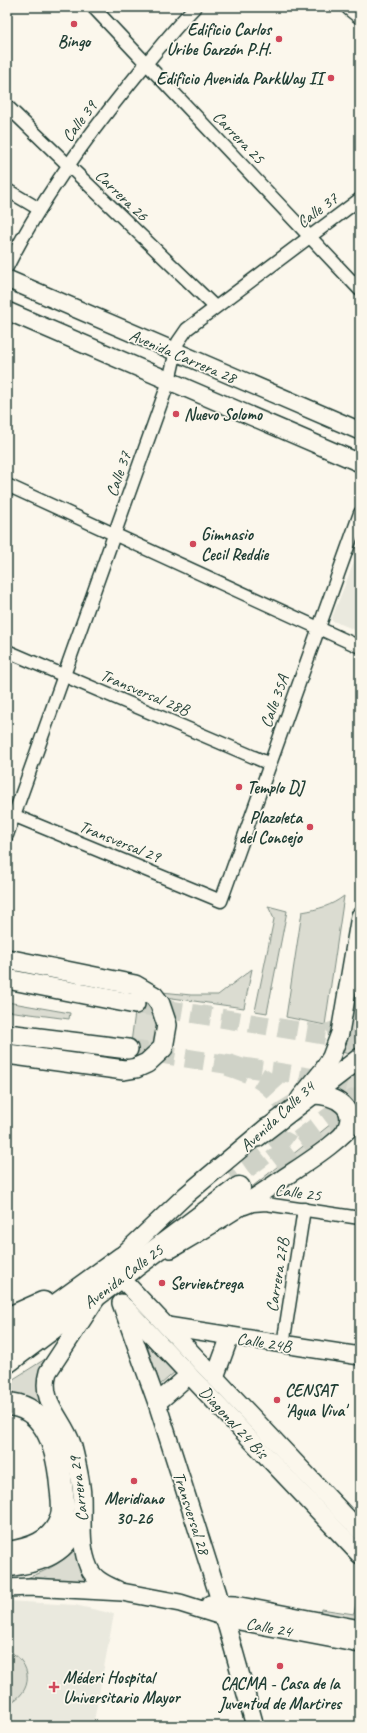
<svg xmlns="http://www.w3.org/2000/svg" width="367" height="1733" font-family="Caveat,sans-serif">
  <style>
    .built { fill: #eae9de }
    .green { fill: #dbdcd1; stroke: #7d8c82 }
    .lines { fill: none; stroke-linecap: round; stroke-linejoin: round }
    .primary-tunnel { stroke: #cfd2c7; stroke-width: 19; stroke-dasharray: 19 10; stroke-linecap: butt }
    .highway-tunnel { stroke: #cfd2c7; stroke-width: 22; stroke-dasharray: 22 11; stroke-linecap: butt }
    .street-casing { stroke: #1f3d34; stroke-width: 15 }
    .secondary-casing { stroke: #1f3d34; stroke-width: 20 }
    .primary-casing { stroke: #1f3d34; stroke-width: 22 }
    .highway-casing { stroke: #1f3d34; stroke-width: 25 }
    .street { stroke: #fbf7ec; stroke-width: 12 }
    .secondary { stroke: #fbf7ec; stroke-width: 17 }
    .primary { stroke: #fbf7ec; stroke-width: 19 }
    .highway { stroke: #fbf7ec; stroke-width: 22 }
    .poi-dot { fill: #d1495b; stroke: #fbf7ec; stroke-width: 1.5 }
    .labels { text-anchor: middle; stroke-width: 3.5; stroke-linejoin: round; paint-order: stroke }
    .poi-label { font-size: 17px; font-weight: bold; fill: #1f3d34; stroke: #fbf7ec; text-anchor: start }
    .street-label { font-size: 17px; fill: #1f3d34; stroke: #fbf7ec }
  </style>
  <rect width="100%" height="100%" fill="#fbf7ec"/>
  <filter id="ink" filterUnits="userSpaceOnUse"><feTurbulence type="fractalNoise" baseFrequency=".025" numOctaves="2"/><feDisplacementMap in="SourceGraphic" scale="8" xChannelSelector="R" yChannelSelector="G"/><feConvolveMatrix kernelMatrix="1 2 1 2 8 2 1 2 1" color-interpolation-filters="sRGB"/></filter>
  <g filter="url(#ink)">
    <g class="built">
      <polygon points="360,547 360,632 331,620"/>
      <polygon points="7,1601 75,1605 114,1614 93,1726 7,1726"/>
    </g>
    <g class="green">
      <path d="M344,896L325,1025L286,1017L302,912C319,909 331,906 344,896Z"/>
      <polygon points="268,906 287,911 267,1013 255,1011 274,919"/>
      <polygon points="360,946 360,1015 354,1020 356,1024 360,1022 359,1056 341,1052"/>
      <polygon points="252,969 244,1008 158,996 152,991 191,995 218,995"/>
      <polygon points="138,989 156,1003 159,1047 128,1066"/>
      <polygon points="7,1002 70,1013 69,1019 7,1011"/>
      <polygon points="360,1061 360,1108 352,1119 320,1091"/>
      <polygon points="336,1120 335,1131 325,1143 243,1194"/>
      <polygon points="144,1336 176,1371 160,1385"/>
      <path d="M58,1351C44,1373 35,1381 42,1408L7,1397V1383Z"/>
      <path d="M77,1548C77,1565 80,1573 93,1583L20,1580C41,1574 61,1564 77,1548Z"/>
      <polygon points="360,1582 360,1624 320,1617 321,1609 354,1614"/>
      <path d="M7,1650C33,1662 35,1693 7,1704Z"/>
    </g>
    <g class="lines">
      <g class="primary-tunnel">
        <polyline points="135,1004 360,1041"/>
        <polyline points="327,1033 346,1027 360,1019"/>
        <polyline points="128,1049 360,1085"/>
      </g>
      <g class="highway-tunnel">
        <path d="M228,1065C240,1069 253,1073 264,1081C279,1091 297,1115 285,1133C276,1148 246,1167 231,1178"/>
        <polyline points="273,1161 354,1100 360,1098"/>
      </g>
      <g class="street-casing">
        <g id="street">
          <polyline points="93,7 360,290"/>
          <polyline points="7,106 215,307"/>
          <polyline points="7,190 39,209"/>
          <path d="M7,267C40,202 82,143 128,86C150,59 171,32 195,7"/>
          <polyline points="7,485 360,647"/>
          <polyline points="7,651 270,764"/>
          <polyline points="8,813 221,901 360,513"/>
          <polyline points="7,835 169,381 178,342 187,329 360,199"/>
          <polyline points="245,1208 253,1205 266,1204 360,1218"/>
          <polyline points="283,1345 304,1209"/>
        </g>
      </g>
      <g class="secondary-casing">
        <g id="secondary">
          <polyline points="350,7 360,15"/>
          <polyline points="7,279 360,431"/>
          <polyline points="7,311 360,463"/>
          <path d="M312,1095C335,1095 361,1108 343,1134"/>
          <polyline points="300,1098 323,1070 331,1057 340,1033 360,916"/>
          <path d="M171,1249C209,1227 246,1204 282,1179C310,1160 339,1143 360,1116"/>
          <polyline points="112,1265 186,1195 267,1127"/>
          <polyline points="133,1271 121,1278 360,1531"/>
          <path d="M96,1299L48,1372C39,1403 64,1418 73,1447C77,1463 81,1479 82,1496C83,1520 79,1545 89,1568C94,1580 107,1585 118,1590"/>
          <polyline points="121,1303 157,1403 217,1591 255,1726"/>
          <polyline points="125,1307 360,1555"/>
          <polyline points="167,1326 360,1356"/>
          <polyline points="215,1377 230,1336"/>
          <polyline points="157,1403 189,1375"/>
          <path d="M7,1568C39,1564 72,1555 79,1518"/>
          <polyline points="7,1588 30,1587 122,1592 180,1603 234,1620 360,1644"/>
          <polyline points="210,1604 235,1605 360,1629"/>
        </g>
      </g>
      <g class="primary-casing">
        <g id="primary">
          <polyline points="7,959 135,985 154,996 160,1004 167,1025 163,1048 147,1063 136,1068 124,1070 7,1054"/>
          <polyline points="7,979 135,1004"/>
          <polyline points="7,1034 128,1049"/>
          <polyline points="257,1137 360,1058"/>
        </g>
      </g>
      <g class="highway-casing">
        <g id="highway">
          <polyline points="7,1319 43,1303"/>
          <polyline points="7,1341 122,1258"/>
          <polyline points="7,1362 239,1188"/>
          <path d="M7,1404C48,1406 58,1452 61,1485C62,1496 65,1509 61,1519C53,1543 29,1550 7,1553"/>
        </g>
      </g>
      <use href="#street" class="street"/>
      <use href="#secondary" class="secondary"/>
      <use href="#primary" class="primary"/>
      <use href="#highway" class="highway"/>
    </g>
  </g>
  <g class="poi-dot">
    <circle cx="74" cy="24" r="4"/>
    <circle cx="279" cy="39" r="4"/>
    <circle cx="331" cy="78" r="4"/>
    <circle cx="176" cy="414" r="4"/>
    <circle cx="193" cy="544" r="4"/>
    <circle cx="239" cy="787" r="4"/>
    <circle cx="310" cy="827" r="4"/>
    <circle cx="162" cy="1283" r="4"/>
    <circle cx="277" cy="1400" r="4"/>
    <circle cx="134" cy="1481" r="4"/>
    <circle cx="280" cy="1666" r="4"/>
    <path d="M52 1681h4v4h4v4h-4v4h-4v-4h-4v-4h4z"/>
  </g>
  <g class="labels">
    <g class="poi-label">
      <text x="271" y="35" text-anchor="end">Edificio Carlos<tspan x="271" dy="20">Uribe Garzón P.H.</tspan></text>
      <text x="74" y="47" text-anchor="middle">Bingo</text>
      <text x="323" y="84" text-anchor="end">Edificio Avenida ParkWay II</text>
      <text x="184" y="420">Nuevo Solomo</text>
      <text x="201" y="540">Gimnasio<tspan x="201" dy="20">Cecil Reddie</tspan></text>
      <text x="247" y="793">Templo DJ</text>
      <text x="302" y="823" text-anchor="end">Plazoleta<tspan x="302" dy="20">del Concejo</tspan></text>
      <text x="170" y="1289">Servientrega</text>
      <text x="285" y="1396">CENSAT<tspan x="285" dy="20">'Agua Viva'</tspan></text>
      <text x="134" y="1504" text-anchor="middle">Meridiano<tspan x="134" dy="20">30-26</tspan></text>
      <text x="63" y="1683">Méderi Hospital<tspan x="63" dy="20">Universitario Mayor</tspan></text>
      <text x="280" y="1689" text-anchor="middle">CACMA - Casa de la<tspan x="280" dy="20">Juventud de Martires</tspan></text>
    </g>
    <g class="street-label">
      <text transform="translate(79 121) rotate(-53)" y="6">Calle 39</text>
      <text transform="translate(239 137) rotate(46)" y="6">Carrera 25</text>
      <text transform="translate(122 195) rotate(44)" y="6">Carrera 26</text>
      <text transform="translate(317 210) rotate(-37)" y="6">Calle 37</text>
      <text transform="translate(183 356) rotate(23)" y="6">Avenida Carrera 28</text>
      <text transform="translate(118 474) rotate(-71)" y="6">Calle 37</text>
      <text transform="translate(145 692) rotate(23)" y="6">Transversal 28B</text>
      <text transform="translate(274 701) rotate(-70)" y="6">Calle 35A</text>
      <text transform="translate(120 841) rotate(22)" y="6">Transversal 29</text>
      <text transform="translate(277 1116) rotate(-43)" y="6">Avenida Calle 34</text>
      <text transform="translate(298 1192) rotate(8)" y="6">Calle 25</text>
      <text transform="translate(277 1275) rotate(-81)" y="6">Carrera 27B</text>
      <text transform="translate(123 1276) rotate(-37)" y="6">Avenida Calle 25</text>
      <text transform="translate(264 1342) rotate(9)" y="6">Calle 24B</text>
      <text transform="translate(234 1422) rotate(47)" y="6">Diagonal 24 Bis</text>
      <text transform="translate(78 1489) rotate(-97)" y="6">Carrera 29</text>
      <text transform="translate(192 1513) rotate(72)" y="6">Transversal 28</text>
      <text transform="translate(269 1627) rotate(11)" y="6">Calle 24</text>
    </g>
  </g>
  <rect width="367" height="1733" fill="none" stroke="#fbf7ec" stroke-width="24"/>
  <rect x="12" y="12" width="343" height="1709" fill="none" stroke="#1f3d34" stroke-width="1.5" filter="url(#ink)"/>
</svg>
